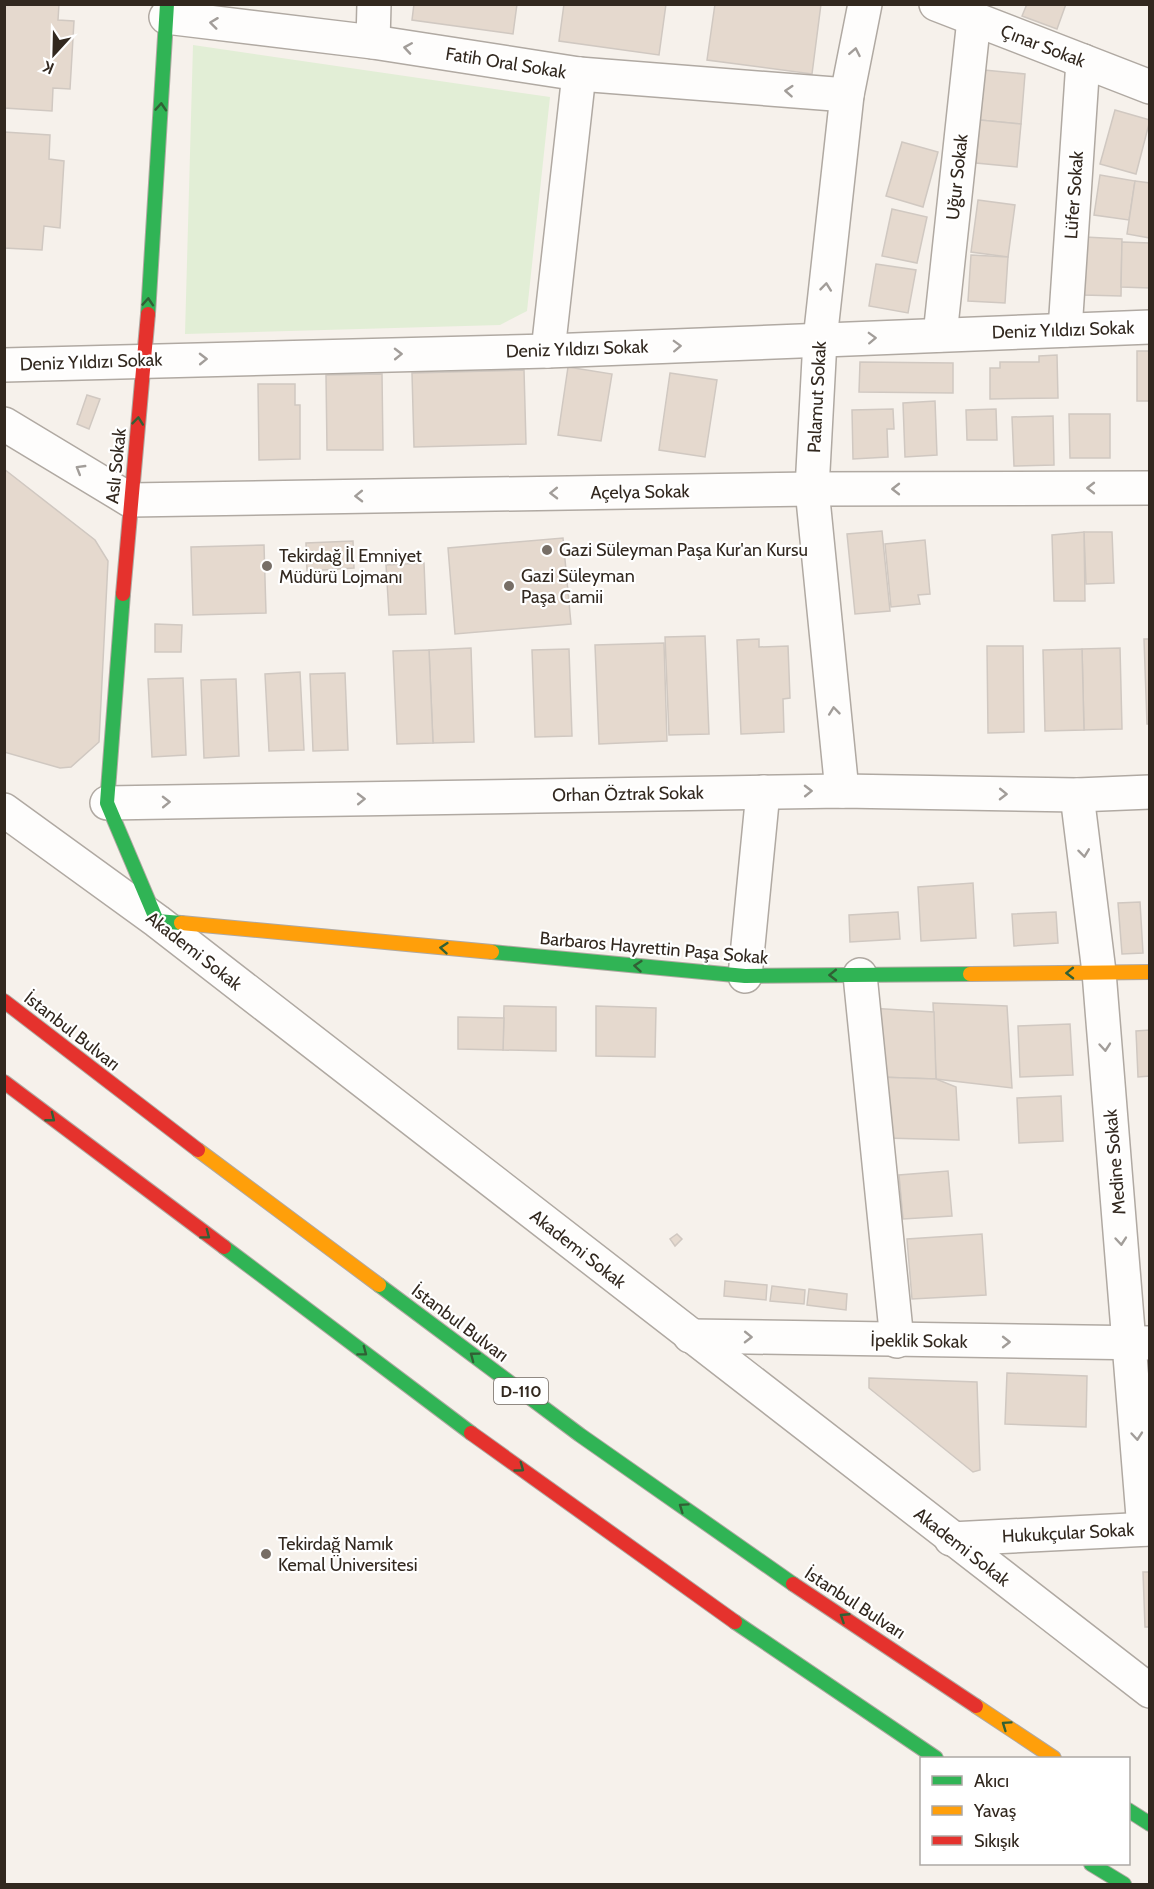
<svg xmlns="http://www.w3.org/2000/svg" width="1154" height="1889" font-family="Cabin,sans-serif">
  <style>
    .green { fill: #e2eed6 }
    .building { fill: #e5d9ce; stroke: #d0c8c1; stroke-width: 1.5 }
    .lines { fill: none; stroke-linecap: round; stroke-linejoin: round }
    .street-casing { stroke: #b0a9a2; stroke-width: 36 }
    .fast-casing { stroke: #b0a9a2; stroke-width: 16 }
    .slow-casing { stroke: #b0a9a2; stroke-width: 16 }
    .jam-casing { stroke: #b0a9a2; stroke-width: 16 }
    .street { stroke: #fefdfc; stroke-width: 33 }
    .fast { stroke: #30b455; stroke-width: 14 }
    .slow { stroke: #ff9f0a; stroke-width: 14 }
    .jam { stroke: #e5322d; stroke-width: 14 }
    .oneway { stroke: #a29d99 }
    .oneway2 { stroke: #316035 }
    .poi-dot { fill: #776e66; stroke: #fff; stroke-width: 2 }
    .labels { text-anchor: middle; stroke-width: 4.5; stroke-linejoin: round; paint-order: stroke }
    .shield { fill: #fff; stroke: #706862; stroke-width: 1.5 }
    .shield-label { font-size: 16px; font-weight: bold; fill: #32281f }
    .street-label { font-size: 18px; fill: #32281f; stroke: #fff }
    .poi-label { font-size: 18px; fill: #32281f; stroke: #fff; text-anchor: start }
  </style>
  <rect width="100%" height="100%" fill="#f6f1eb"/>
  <polygon class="green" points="193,45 550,97 527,311 500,325 185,334"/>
  <g class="building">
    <polygon points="4,4 59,4 58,20 74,21 70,89 53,88 52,111 4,108"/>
    <polygon points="414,4 517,4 513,34 412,20"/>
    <polygon points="564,4 666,4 659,55 559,41"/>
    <polygon points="715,4 821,4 812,74 707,60"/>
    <polygon points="1027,4 1066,4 1057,29 1022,16"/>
    <polygon points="984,70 1025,74 1021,124 980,120"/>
    <polygon points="1115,110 1150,120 1136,174 1100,164"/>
    <polygon points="980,120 1021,124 1017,167 976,163"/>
    <polygon points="4,132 50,135 49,159 64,161 60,228 44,226 42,250 4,248"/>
    <polygon points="902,142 938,152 923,207 886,196"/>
    <polygon points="1100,175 1135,181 1129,220 1094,215"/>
    <polygon points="1135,181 1150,183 1150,238 1127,234"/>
    <polygon points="978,200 1015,205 1008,257 971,252"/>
    <polygon points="892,209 927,217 917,263 882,256"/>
    <polygon points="1085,237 1122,239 1121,296 1083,295"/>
    <polygon points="1122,242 1150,243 1150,288 1121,287"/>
    <polygon points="971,255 1008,257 1005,303 968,301"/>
    <polygon points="876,264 916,270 908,313 869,306"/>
    <rect x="1137" y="351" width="13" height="50"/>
    <polygon points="1057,355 1058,398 990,399 990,368 1000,368 1000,362 1039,362 1039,356"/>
    <polygon points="860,362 953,363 953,393 859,392"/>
    <polygon points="568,367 612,374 601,441 558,435"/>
    <polygon points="524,370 526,444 414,447 412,373"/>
    <polygon points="670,373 717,380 705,457 659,450"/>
    <polygon points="382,374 383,450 327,450 326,375"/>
    <polygon points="258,384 295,384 295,405 300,405 300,459 259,460"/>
    <polygon points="87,395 100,399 89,429 77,424"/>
    <polygon points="935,401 937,455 905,457 903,403"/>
    <polygon points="893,409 894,429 887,429 888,457 853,459 852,410"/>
    <polygon points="996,409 997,440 967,440 966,410"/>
    <polygon points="1069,414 1110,414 1110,458 1070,458"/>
    <polygon points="1053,416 1054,465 1014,466 1012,417"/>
    <polygon points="4,469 95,540 108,561 99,742 71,767 60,768 4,752"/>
    <polygon points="882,531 890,611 855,614 847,534"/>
    <polygon points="1084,532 1112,532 1114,583 1086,584"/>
    <polygon points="1084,532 1085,601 1054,601 1052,535"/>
    <polygon points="563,538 571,624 455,634 448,548"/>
    <polygon points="925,540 930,594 918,595 920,604 891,607 885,544"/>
    <polygon points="353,541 354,568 307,571 306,543"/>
    <polygon points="264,545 266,613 193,615 191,547"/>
    <polygon points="424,563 426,614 389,615 386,565"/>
    <polygon points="155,624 182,625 181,652 155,652"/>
    <polygon points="705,636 709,734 669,735 665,637"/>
    <polygon points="759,639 759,647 788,646 790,698 783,699 784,732 741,734 737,640"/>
    <polygon points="1144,639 1150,639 1150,724 1147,724"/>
    <polygon points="664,643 667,741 599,744 595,645"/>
    <polygon points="987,646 1023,646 1024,732 988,733"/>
    <polygon points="471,648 474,742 433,743 429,650"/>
    <polygon points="1120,648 1122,729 1084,730 1082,649"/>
    <polygon points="569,649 572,736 535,737 532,650"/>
    <polygon points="1082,649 1084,730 1045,731 1043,650"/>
    <polygon points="429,650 433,743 397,744 393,651"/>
    <polygon points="300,672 304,750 269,751 265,674"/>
    <polygon points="345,673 348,750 313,751 310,674"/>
    <polygon points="183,678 186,755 152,757 148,679"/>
    <polygon points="236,679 239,756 204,758 201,680"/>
    <polygon points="973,883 976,938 921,941 918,887"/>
    <polygon points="1140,902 1143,953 1122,954 1118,903"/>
    <polygon points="898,912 900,939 850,942 849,915"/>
    <polygon points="1056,912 1058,943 1014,946 1012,914"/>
    <polygon points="933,1003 1007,1006 1012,1088 936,1079"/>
    <polygon points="504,1006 556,1007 556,1051 503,1050"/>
    <polygon points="596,1006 656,1008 655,1057 596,1056"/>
    <polygon points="869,1008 934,1012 936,1079 878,1077"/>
    <polygon points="458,1017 504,1018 503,1050 458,1049"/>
    <polygon points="1070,1024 1073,1075 1020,1077 1018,1026"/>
    <polygon points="1150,1030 1150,1076 1138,1077 1136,1031"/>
    <polygon points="878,1077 936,1079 956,1087 959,1140 885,1138"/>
    <polygon points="1061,1096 1063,1141 1019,1143 1017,1098"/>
    <polygon points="948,1171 952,1216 903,1219 899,1175"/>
    <polygon points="677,1234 682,1239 675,1246 670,1239"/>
    <polygon points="982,1234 986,1295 912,1299 907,1239"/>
    <polygon points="725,1281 767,1285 766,1300 724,1296"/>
    <polygon points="772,1286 805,1290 804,1304 770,1301"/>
    <polygon points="809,1289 847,1294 846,1310 807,1305"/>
    <polygon points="1007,1373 1087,1376 1086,1427 1005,1424"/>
    <polygon points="869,1378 977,1382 980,1470 973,1472 869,1388"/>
    <polygon points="1143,1572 1150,1572 1150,1627 1145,1627"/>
  </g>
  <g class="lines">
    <g class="street-casing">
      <g id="street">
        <polyline points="936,4 1150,87"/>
        <polyline points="166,17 373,42 579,74 847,95"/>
        <polyline points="373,42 374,4"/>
        <polyline points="1065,330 1083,61"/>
        <polyline points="940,335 974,19"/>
        <polyline points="548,351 579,74"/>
        <polyline points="4,365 548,351 1150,327"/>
        <polyline points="4,424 130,500 812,489 1150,488"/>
        <polyline points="842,791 812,489 820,340 847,95 865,4"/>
        <polyline points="1077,795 1099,972 1144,1529"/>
        <polyline points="107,803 842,791 1077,795 1150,792"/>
        <polyline points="4,810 157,921 1150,1691"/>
        <polyline points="860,975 897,1341"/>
        <polyline points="745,976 763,792"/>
        <polyline points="690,1336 1150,1343"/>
        <polyline points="951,1539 1150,1529"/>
      </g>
    </g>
    <g class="fast-casing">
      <g id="fast">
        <polyline points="148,314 167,4"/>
        <polyline points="123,594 107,803 157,921 181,923"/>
        <polyline points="492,952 745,976 970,974"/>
        <polyline points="224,1247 471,1433"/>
        <polyline points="379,1285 580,1435 793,1584"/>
        <polyline points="735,1622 936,1758"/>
        <polyline points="1128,1810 1150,1824"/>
        <polyline points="1091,1864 1124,1884"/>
      </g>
    </g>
    <g class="slow-casing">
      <g id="slow">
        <polyline points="181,923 492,952"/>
        <polyline points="970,974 1150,972"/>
        <polyline points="198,1150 379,1285"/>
        <polyline points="976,1706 1054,1758"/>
      </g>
    </g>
    <g class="jam-casing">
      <g id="jam">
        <polyline points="123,594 148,314"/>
        <polyline points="4,1001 198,1150"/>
        <polyline points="4,1082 224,1247"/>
        <polyline points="471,1433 735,1622"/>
        <polyline points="793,1584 976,1706"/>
      </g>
    </g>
    <use href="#street" class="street"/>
    <use href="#fast" class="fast"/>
    <use href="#slow" class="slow"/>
    <use href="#jam" class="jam"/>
  </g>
  <defs><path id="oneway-chevron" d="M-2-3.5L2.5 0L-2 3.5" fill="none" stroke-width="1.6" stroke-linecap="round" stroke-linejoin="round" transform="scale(1.5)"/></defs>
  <g class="oneway">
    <use href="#oneway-chevron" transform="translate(214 23) rotate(-173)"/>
    <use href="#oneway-chevron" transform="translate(408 48) rotate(-171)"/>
    <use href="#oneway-chevron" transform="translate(855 52) rotate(-79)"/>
    <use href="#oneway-chevron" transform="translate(789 91) rotate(-176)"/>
    <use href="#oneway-chevron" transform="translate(826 287) rotate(-84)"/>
    <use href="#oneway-chevron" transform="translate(872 338) rotate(-2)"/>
    <use href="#oneway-chevron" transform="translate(677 346) rotate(-2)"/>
    <use href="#oneway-chevron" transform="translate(398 354) rotate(-1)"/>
    <use href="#oneway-chevron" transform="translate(203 359) rotate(-1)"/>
    <use href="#oneway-chevron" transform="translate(80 469) rotate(-149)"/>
    <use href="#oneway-chevron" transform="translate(1091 488) rotate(180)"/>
    <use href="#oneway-chevron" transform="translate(896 489) rotate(180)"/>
    <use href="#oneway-chevron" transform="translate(554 493) rotate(179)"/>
    <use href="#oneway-chevron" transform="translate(359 496) rotate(179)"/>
    <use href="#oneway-chevron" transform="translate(834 711) rotate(-96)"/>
    <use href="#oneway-chevron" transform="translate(808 791) rotate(-1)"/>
    <use href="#oneway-chevron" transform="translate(1003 794) rotate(1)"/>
    <use href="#oneway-chevron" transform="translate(361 799) rotate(-1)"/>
    <use href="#oneway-chevron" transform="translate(166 802) rotate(-1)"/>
    <use href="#oneway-chevron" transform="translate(1084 853) rotate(83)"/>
    <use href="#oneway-chevron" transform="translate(1105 1047) rotate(85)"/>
    <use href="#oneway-chevron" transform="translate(1121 1241) rotate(85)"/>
    <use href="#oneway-chevron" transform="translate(748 1337) rotate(1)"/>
    <use href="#oneway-chevron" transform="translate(1006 1342)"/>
    <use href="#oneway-chevron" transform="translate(1137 1436) rotate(85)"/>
  </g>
  <g class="oneway2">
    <use href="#oneway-chevron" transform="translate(161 107) rotate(-86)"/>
    <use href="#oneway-chevron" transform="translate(148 302) rotate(-86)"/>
    <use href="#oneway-chevron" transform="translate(138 421) rotate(-84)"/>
    <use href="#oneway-chevron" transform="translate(444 948) rotate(-175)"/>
    <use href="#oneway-chevron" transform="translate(638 966) rotate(-175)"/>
    <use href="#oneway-chevron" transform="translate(1070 973) rotate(179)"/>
    <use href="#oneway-chevron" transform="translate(833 975) rotate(179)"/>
    <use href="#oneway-chevron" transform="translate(51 1118) rotate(38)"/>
    <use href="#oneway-chevron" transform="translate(206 1235) rotate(37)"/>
    <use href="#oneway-chevron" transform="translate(363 1352) rotate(37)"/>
    <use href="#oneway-chevron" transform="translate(474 1356) rotate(-143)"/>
    <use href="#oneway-chevron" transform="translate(520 1468) rotate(36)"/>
    <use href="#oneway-chevron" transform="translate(683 1507) rotate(-145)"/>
    <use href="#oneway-chevron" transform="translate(844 1617) rotate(-147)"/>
    <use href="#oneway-chevron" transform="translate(1006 1725) rotate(-145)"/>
  </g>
  <g class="poi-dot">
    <circle cx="547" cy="550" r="6"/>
    <circle cx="267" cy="566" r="6"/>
    <circle cx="509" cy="586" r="6"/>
    <circle cx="266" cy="1554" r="6"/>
  </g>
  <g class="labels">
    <rect class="shield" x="494" y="1378" width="54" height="26" rx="4.5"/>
    <g class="shield-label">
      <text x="521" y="1397">D-110</text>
    </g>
    <g class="street-label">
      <text transform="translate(1043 46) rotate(21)" y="6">Çınar Sokak</text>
      <text transform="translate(506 63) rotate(9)" y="6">Fatih Oral Sokak</text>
      <text transform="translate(957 177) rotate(-84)" y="6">Uğur Sokak</text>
      <text transform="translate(1074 195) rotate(-86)" y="6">Lüfer Sokak</text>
      <text transform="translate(1063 330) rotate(-2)" y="6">Deniz Yıldızı Sokak</text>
      <text transform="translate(577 349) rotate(-2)" y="6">Deniz Yıldızı Sokak</text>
      <text transform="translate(91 362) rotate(-2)" y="6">Deniz Yıldızı Sokak</text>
      <text transform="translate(817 397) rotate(-87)" y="6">Palamut Sokak</text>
      <text transform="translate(116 466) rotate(-84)" y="6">Aslı Sokak</text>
      <text transform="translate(640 492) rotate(-1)" y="6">Açelya Sokak</text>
      <text transform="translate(628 794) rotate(-1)" y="6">Orhan Öztrak Sokak</text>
      <text transform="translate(654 948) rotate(5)" y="6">Barbaros Hayrettin Paşa Sokak</text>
      <text transform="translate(194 951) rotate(38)" y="6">Akademi Sokak</text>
      <text transform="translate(72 1031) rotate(38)" y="6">İstanbul Bulvarı</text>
      <text transform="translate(1115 1162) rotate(-95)" y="6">Medine Sokak</text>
      <text transform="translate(578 1249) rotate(38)" y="6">Akademi Sokak</text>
      <text transform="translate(460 1323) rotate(37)" y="6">İstanbul Bulvarı</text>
      <text transform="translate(919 1341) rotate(1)" y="6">İpeklik Sokak</text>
      <text transform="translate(1068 1533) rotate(-3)" y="6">Hukukçular Sokak</text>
      <text transform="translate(962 1547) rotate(38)" y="6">Akademi Sokak</text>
      <text transform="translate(855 1603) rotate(33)" y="6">İstanbul Bulvarı</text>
    </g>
    <g class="poi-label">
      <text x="559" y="556">Gazi Süleyman Paşa Kur'an Kursu</text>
      <text x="279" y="562">Tekirdağ İl Emniyet<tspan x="279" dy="21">Müdürü Lojmanı</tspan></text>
      <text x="521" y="582">Gazi Süleyman<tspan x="521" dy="21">Paşa Camii</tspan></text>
      <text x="278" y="1550">Tekirdağ Namık<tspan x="278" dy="21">Kemal Üniversitesi</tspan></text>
    </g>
  </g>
  <rect width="1154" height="1889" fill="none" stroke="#32281f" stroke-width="12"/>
  <rect x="920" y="1757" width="210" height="108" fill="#ffffff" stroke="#ada9a5" stroke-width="1.5"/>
  <rect x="932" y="1776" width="30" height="9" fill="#30b455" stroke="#ada9a5" stroke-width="1.5"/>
  <text x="974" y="1787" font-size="18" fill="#32281f">Akıcı</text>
  <rect x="932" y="1806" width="30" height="9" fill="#ff9f0a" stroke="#ada9a5" stroke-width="1.5"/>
  <text x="974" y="1817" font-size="18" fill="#32281f">Yavaş</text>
  <rect x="932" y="1836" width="30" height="9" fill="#e5322d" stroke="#ada9a5" stroke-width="1.5"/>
  <text x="974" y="1847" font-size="18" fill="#32281f">Sıkışık</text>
  <g transform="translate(54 54) rotate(202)" stroke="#ffffff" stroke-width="4.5" paint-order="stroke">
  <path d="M0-4.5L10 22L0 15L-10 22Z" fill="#32281f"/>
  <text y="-9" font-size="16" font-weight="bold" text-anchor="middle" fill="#32281f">K</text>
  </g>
</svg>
